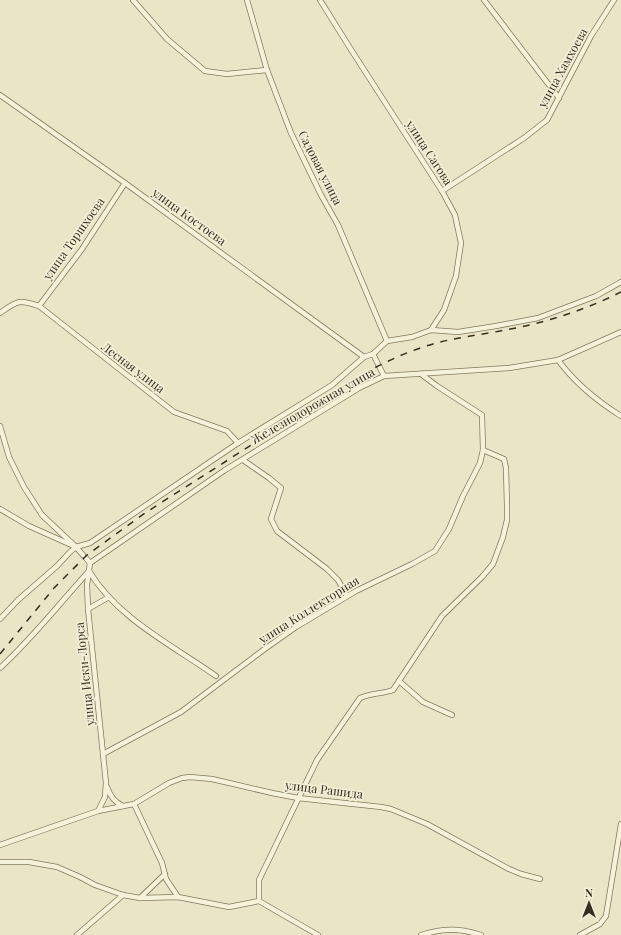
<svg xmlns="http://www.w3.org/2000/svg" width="621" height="935" font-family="'Playfair Display',serif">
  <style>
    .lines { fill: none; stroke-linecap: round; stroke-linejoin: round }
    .minor-casing { stroke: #85785e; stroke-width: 6 }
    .minor { stroke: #f6f2da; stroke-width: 4.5 }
    .rail { stroke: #372e20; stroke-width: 1.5; stroke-dasharray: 7 7; stroke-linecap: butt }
    .labels { text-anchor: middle; stroke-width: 3.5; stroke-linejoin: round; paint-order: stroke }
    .street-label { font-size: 12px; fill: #372e20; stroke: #f3efd6 }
  </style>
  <rect width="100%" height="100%" fill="#ebe5c7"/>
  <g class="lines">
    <g class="minor-casing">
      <g id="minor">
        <polyline points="133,0 167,39 205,71 227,74 267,70"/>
        <polyline points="247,0 267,70 291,133 321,195 338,225 387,341"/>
        <polyline points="320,0 350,48 442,191 455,215 461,243 456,276 444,310 431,330"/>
        <polyline points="484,0 559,98"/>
        <polyline points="0,95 125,183 364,357"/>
        <polyline points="442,191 524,138 547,120 591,36 614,0"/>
        <polyline points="39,306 82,249 125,183"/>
        <path d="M0,313C17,301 18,299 39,306L174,412L227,431L238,443"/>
        <polyline points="373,354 384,376"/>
        <path d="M558,360C575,383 597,401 621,416"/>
        <polyline points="0,426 9,457 24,487 42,515 76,547"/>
        <polyline points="243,460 269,478 281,488 271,519 277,531 327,569 338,580 347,596"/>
        <polyline points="0,509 29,526 76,547 83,555"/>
        <polyline points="86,558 90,563"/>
        <polyline points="90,563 225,470 359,388 384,376 509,368 558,360 621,332"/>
        <path d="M89,571C117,618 172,645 216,676"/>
        <polyline points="88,609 109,597"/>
        <polyline points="0,619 18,600 57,566 70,552 76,547 90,543 238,443 332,385 364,357 373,354 387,341 412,337 431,330 458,332 496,326 538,318 596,296 621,282"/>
        <path d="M0,668C33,638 59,604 89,571"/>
        <polyline points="399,681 423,702 452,715"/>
        <polyline points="103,754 181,712 266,648 296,627 356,591 412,564 435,551 449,529 463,496 480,463 483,450 482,415 437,386 421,374"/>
        <path d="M107,787C110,796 114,802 123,806"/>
        <polyline points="134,804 162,863 166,879 178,897"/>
        <polyline points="98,811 134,804 169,783 182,778 190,777 212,779 272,793 298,798 381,807 391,809 427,824 509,869 521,874 540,879"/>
        <polyline points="0,845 98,811 105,797 106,783 88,609 87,585 90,563"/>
        <polyline points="0,862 29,862 57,867 80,877 95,885 123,895 140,898 178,897 229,907 259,901 318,935"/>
        <polyline points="140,898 165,874"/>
        <path d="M259,901V880L317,760L360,698C371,693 382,694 393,690L442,616L482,577L493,564L503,537L507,520V506L506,468L504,459L483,450"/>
        <polyline points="77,935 123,895"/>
        <path d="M421,935C444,928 459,928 481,935"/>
        <polyline points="580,935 600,924 606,916 621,824"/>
      </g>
    </g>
    <use href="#minor" class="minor"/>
    <path class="rail" d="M0,654L54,588L87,555L145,513L353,380C378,365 405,352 433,344C457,337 481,335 505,330C545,323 585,310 621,292"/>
  </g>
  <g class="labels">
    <g class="street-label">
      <text transform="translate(563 68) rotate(-61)" y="4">улица Хамхоева</text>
      <text transform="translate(429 153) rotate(57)" y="4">улица Сагова</text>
      <text transform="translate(320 168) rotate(63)" y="4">Садовая улица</text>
      <text transform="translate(189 217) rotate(36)" y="4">улица Костоева</text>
      <text transform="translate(74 239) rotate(-55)" y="4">улица Торшхоева</text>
      <text transform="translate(133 368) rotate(37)" y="4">Лесная улица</text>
      <text transform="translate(313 406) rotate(-30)" y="4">Железнодорожная улица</text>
      <text transform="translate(309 610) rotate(-32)" y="4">улица Коллекторная</text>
      <text transform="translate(85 674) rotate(-96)" y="4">улица Иски-Лорса</text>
      <text transform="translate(324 790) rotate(7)" y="4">улица Рашида</text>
    </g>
  </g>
  <g transform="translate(589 903)" stroke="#f3efd6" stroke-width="3" paint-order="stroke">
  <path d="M0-3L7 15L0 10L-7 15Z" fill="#372e20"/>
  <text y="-6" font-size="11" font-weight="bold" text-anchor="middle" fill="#372e20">N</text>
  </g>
</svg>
